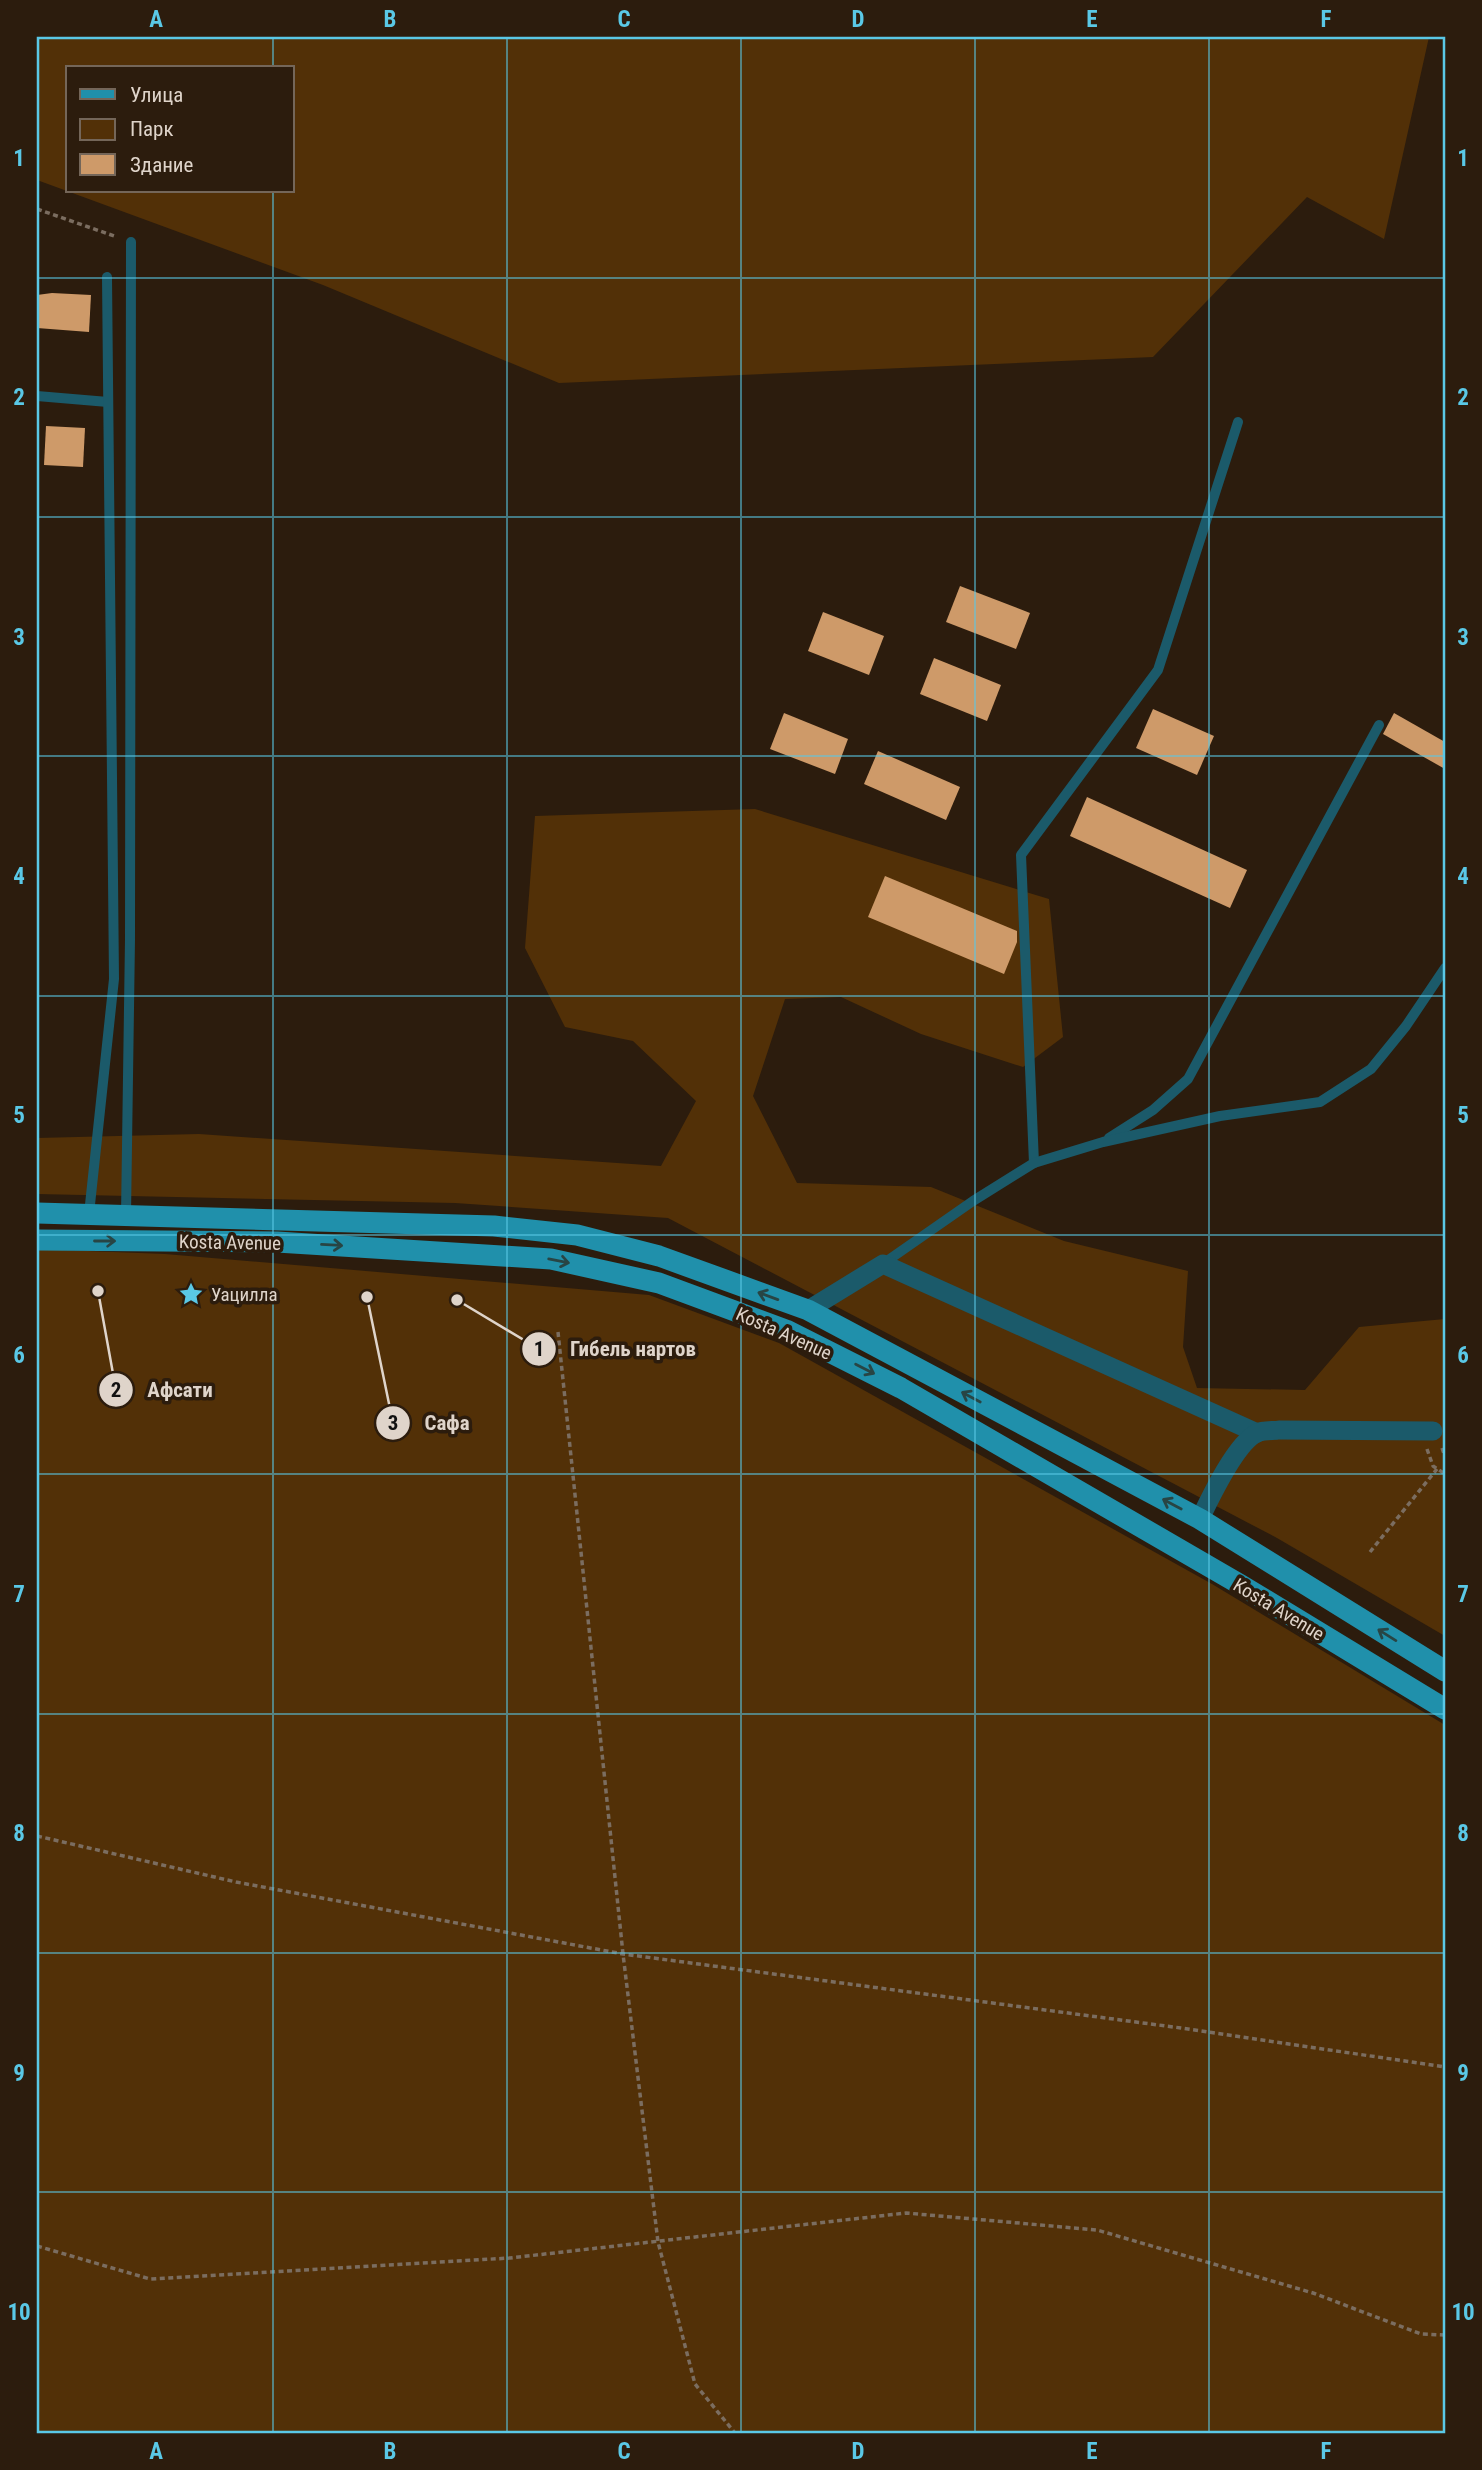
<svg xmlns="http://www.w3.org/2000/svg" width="1482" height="2470" font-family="'Roboto Condensed',sans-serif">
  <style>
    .green { fill: #523007; fill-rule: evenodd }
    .building { fill: #ce9a69 }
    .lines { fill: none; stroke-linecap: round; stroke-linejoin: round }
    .path { stroke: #7b6d60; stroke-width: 3.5; stroke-dasharray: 5 3.5; stroke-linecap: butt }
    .lane { stroke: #1b5a6a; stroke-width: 10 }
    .street { stroke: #1b5a6a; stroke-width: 19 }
    .primary { stroke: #2090ab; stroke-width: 21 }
    .oneway { stroke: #284544 }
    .grid { fill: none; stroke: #5ac8e6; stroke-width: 2; stroke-opacity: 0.55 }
    .labels { text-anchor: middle; stroke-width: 7; stroke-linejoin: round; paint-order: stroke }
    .street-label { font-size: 19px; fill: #dfd4ca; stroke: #2c1c0d }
    .poi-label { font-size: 19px; fill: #dfd4ca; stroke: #2c1c0d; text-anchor: start }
    .leader { fill: none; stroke: #dfd4ca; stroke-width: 2.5 }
    .callout-dot { fill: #dfd4ca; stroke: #2c1c0d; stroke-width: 2.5 }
    .mark-label { font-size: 21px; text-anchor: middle; font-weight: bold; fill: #111 }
    .callout-label { font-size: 21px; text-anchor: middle; font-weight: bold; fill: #dfd4ca; stroke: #2c1c0d; stroke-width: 7; stroke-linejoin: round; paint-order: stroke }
    .neatline { fill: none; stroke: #5ac8e6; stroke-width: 2.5 }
    .grid-label { font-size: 23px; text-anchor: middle; font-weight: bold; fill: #5ac8e6 }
  </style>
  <rect width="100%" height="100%" fill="#2c1c0d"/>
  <g class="green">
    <path d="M37,37H1429L1384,239L1307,197L1153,357L559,383L323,285L37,180ZM68,68H292V191H68Z"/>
    <polygon points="755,809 1049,899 1063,1037 1023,1067 921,1034 841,997 785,999 753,1096 797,1183 931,1187 1064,1241 1188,1271 1183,1347 1197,1388 1305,1390 1359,1327 1445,1319 1445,1636 1277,1538 668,1218 455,1203 37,1194 37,1138 199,1134 661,1166 696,1101 633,1041 565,1027 525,948 535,816"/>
    <polygon points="37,1249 165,1254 649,1295 779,1343 1212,1584 1445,1725 1445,2433 37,2433"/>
  </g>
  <g class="building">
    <polygon points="52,293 91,295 89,332 37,328 37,295"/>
    <polygon points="46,426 85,428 83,467 44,465"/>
    <polygon points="960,586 1030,613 1016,649 946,622"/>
    <polygon points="823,612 884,636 869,675 808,651"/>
    <polygon points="934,658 1001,685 987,721 920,694"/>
    <polygon points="1153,709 1214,736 1197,775 1136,748"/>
    <polygon points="784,713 848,739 835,774 770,749"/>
    <polygon points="1394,713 1445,742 1445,769 1383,734"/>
    <polygon points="878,751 960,787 946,820 864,784"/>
    <polygon points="1087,797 1247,870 1230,908 1070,836"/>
    <polygon points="885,876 1017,931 1017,942 1004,974 868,917"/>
  </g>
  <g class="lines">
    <g class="path">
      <polyline points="37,209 117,237"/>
      <polyline points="558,1332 623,1954 658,2242 695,2384 735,2433"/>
      <polyline points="1442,1448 1445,1457"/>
      <polyline points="1427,1449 1433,1466 1445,1474"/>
      <polyline points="1370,1552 1437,1469"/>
      <polyline points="37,1836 236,1882 623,1954 1181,2028 1445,2067"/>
      <polyline points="37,2246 150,2279 510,2258 906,2213 1097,2230 1313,2293 1421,2334 1445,2335"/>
    </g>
    <g class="lane">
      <polyline points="37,396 108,402"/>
      <polyline points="1109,1138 1153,1110 1188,1079 1379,725"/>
      <polyline points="1034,1163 1021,855 1158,670 1238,422"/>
      <polyline points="89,1214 114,979 107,277"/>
      <polyline points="126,1215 130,939 131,242"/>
      <polyline points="884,1263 973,1201 1034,1163 1103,1142 1220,1116 1320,1102 1371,1069 1406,1026 1445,968"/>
    </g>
    <g class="street">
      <polyline points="808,1310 883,1264 1257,1433"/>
      <path d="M1200,1519C1210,1498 1236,1443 1257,1433C1263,1430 1273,1431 1279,1430L1433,1431"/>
    </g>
    <g class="primary">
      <polyline points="37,1213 494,1226 577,1235 659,1256 808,1310 1200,1519 1445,1671"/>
      <polyline points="37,1240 277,1242 551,1259 659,1283 786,1330 901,1388 1241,1585 1445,1709"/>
    </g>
  </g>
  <defs><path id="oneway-shaft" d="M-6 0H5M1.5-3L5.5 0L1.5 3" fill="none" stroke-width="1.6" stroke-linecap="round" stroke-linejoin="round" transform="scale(1.75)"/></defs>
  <g class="oneway">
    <use href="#oneway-shaft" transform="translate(105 1241)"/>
    <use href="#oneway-shaft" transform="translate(332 1245) rotate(3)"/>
    <use href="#oneway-shaft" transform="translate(559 1261) rotate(11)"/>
    <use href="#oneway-shaft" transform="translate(768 1296) rotate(-160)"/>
    <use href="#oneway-shaft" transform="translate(865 1369) rotate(27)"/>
    <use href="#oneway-shaft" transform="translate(971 1397) rotate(-152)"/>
    <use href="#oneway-shaft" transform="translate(1172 1504) rotate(-152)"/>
    <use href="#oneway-shaft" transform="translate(1387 1635) rotate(-148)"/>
  </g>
  <path class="grid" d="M273,37V68M507,37V2433M741,37V2433M975,37V2433M1209,37V2433M273,191V2433M37,278H1445M37,517H1445M37,756H1445M37,996H1445M37,1235H1445M37,1474H1445M37,1714H1445M37,1953H1445M37,2192H1445"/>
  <defs>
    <g id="sight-bare" transform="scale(1.89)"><path d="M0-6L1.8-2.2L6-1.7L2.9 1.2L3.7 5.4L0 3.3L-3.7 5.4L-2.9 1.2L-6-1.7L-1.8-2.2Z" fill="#5ac8e6" stroke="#2c1c0d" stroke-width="2.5" paint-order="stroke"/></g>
  </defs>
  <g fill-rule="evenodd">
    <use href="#sight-bare" x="191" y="1294"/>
  </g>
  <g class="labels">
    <g class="street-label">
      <text transform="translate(230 1242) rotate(1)" y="7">Kosta Avenue</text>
      <text transform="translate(784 1333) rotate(24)" y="7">Kosta Avenue</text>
      <text transform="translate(1279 1609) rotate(31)" y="7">Kosta Avenue</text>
    </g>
    <g class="poi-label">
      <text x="211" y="1301">Уацилла</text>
    </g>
  </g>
  <path class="leader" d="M457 1300L539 1349M98 1291L116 1390M367 1297L393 1423"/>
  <g class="callout-dot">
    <circle cx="457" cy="1300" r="7"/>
    <circle cx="98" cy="1291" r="7"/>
    <circle cx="367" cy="1297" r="7"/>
    <circle cx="539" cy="1349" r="18"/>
    <circle cx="116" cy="1390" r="18"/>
    <circle cx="393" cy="1423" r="18"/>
  </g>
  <g class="mark-label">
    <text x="539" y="1356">1</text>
    <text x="116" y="1397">2</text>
    <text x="393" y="1430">3</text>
  </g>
  <g class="callout-label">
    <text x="633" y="1356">Гибель нартов</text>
    <text x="180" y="1397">Афсати</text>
    <text x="447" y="1430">Сафа</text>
  </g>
  <rect width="1482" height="2470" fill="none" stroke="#2c1c0d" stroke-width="77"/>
  <rect x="66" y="66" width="228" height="126" fill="#2c1c0d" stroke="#746659" stroke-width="2"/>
  <rect x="80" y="89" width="35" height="10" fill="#2090ab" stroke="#746659" stroke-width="2"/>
  <text x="130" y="102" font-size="21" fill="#dfd4ca">Улица</text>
  <rect x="80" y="119" width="35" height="21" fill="#523007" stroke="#746659" stroke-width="2"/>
  <text x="130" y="136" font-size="21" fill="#dfd4ca">Парк</text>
  <rect x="80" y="154" width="35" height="21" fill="#ce9a69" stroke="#746659" stroke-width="2"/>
  <text x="130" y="172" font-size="21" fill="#dfd4ca">Здание</text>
  <rect x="38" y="38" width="1406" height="2394" class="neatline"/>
  <g class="grid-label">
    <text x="156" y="27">A</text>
    <text x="390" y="27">B</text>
    <text x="624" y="27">C</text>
    <text x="858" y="27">D</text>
    <text x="1092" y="27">E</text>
    <text x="1326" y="27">F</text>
    <text x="19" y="166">1</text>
    <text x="1463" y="166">1</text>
    <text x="19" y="405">2</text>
    <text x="1463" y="405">2</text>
    <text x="19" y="645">3</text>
    <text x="1463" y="645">3</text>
    <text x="19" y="884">4</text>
    <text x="1463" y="884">4</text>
    <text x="19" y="1123">5</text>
    <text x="1463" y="1123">5</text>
    <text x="19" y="1363">6</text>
    <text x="1463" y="1363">6</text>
    <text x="19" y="1602">7</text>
    <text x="1463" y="1602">7</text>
    <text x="19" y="1841">8</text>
    <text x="1463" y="1841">8</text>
    <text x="19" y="2081">9</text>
    <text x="1463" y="2081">9</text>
    <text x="19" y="2320">10</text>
    <text x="1463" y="2320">10</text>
    <text x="156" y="2459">A</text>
    <text x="390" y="2459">B</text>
    <text x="624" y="2459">C</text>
    <text x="858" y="2459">D</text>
    <text x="1092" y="2459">E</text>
    <text x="1326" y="2459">F</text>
  </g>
</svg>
